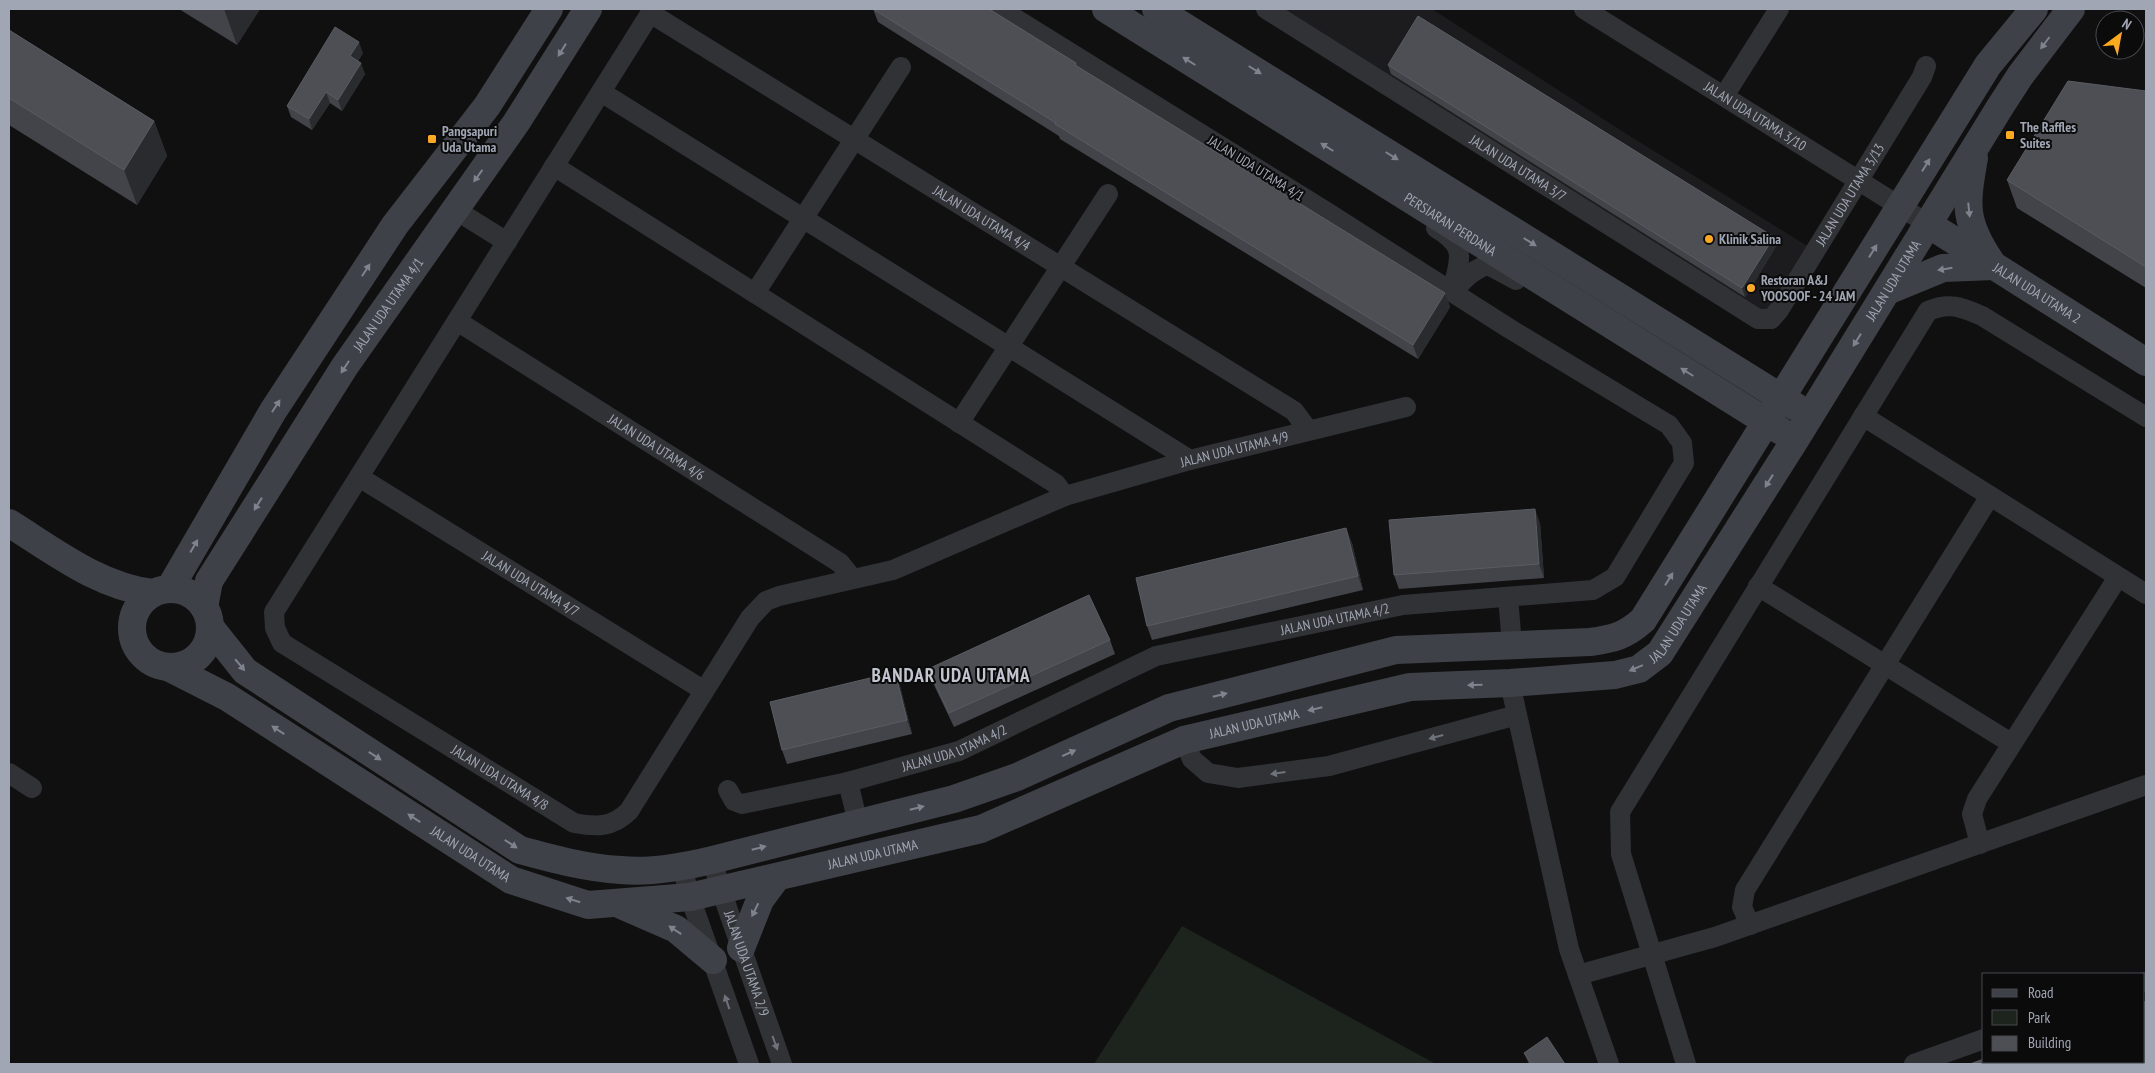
<svg xmlns="http://www.w3.org/2000/svg" width="2155" height="1073" font-family="'PT Sans Narrow',sans-serif">
  <style>
    .built { fill: #1c1c1e }
    .green { fill: #1c241d }
    .lines { fill: none; stroke-linecap: round; stroke-linejoin: round }
    .street { stroke: #303236; stroke-width: 20 }
    .secondary { stroke: #3e4147; stroke-width: 28 }
    .wall { fill: #434449 }
    .shaded-wall { fill: #2a2b2e }
    .building { fill: #4d4f54; stroke: #5a5c63 }
    .oneway { fill: #7e838d }
    .oneway2 { fill: #6e727b }
    .poi-dot { fill: #ffaa1a; stroke: #0b0b0c; stroke-width: 2 }
    .labels { text-anchor: middle; stroke-width: 4; stroke-linejoin: round; paint-order: stroke }
    .street-label { font-size: 14px; fill: #a0a6b3; stroke: #0b0b0c }
    .poi-label { font-size: 14px; font-weight: bold; fill: #a0a6b3; stroke: #0b0b0c; text-anchor: start }
    .district-label { font-size: 19px; font-weight: bold; letter-spacing: 1px; fill: #c1c5cf; stroke: #0b0b0c }
  </style>
  <rect width="100%" height="100%" fill="#101011"/>
  <polygon class="built" points="1278,9 1432,9 1625,133 1809,247 1774,306 1760,313"/>
  <polygon class="green" points="1182,926 1436,1064 1094,1064"/>
  <g class="lines">
    <g class="street">
      <path id="s1" d="M653,9L274,612L275,628L282,643L574,823C596,827 612,828 629,811L750,618L766,601L779,596L893,570L1065,496L1190,460L1406,407"/>
      <path id="s2" d="M1266,9L1758,319H1771L1779,310L1922,77L1926,66"/>
      <path id="s3" d="M1584,9L1928,224"/>
      <path id="s4" d="M650,13L1294,411L1308,430"/>
      <polyline points="601,92 1190,460"/>
      <polyline points="1724,96 1779,9"/>
      <polyline points="554,166 1056,484 1065,496"/>
      <polyline points="454,209 507,242"/>
      <path d="M1436,228C1469,247 1459,260 1452,292"/>
      <path d="M1452,292C1463,281 1472,269 1488,265L1516,280"/>
      <polyline points="755,293 901,67"/>
      <path id="s5" d="M457,321L840,563L852,578"/>
      <polyline points="1863,416 2146,594"/>
      <polyline points="959,423 1108,194"/>
      <path id="s6" d="M359,477L703,690"/>
      <polyline points="1758,586 2011,743"/>
      <polyline points="1508,597 1512,645"/>
      <polyline points="1510,683 1569,949 1609,1064"/>
      <polyline points="1184,740 1192,759 1208,773 1238,778 1329,766 1517,715"/>
      <polyline points="9,773 32,788"/>
      <polyline points="848,782 858,823"/>
      <path id="s7" d="M728,790L734,801L742,804L848,782L959,751L1156,656L1403,605L1593,590L1615,577L1684,463L1682,443L1669,425L1510,329L1325,211L1000,9"/>
      <polyline points="1980,844 1972,814 1977,799 2118,577"/>
      <path id="s8" d="M712,860L721,890L782,1064"/>
      <polyline points="682,867 690,897 749,1064"/>
      <polyline points="1750,925 1742,907 1745,890 1990,496"/>
      <polyline points="1578,975 1715,937 2146,785"/>
      <polyline points="2144,982 2146,982"/>
      <path d="M1686,1064L1621,854L1620,812L1928,311C1950,302 1961,307 1982,316L2146,417"/>
      <polyline points="1914,1064 1984,1039"/>
    </g>
    <g class="secondary">
      <path id="s9" d="M1106,9L1781,431"/>
      <polyline points="1156,9 1796,407"/>
      <path d="M1974,158C1966,204 1963,221 1991,262"/>
      <path id="s10" d="M1928,224L2146,362"/>
      <polyline points="1887,291 1943,268 1994,266"/>
      <path d="M9,523C54,551 98,586 152,593"/>
      <polyline points="170,588 273,411 395,225 487,106 549,9"/>
      <circle cx="171" cy="628" r="39"/>
      <path id="s11" d="M204,607L209,581L345,366L516,123L588,9"/>
      <path d="M210,627L245,671L520,850C553,859 586,868 621,870C651,873 683,867 712,860L954,799L1017,777L1169,708L1396,650L1590,642C1613,639 1625,636 1643,620L1988,65L2034,9"/>
      <path id="s12" d="M168,667L227,697L511,880L588,905L690,897L981,829L1184,740L1410,687L1510,683L1615,675L1639,669L1660,653L1795,440L2000,107L2020,76L2071,9"/>
      <polyline points="621,905 676,929 713,960"/>
      <polyline points="741,948 760,900 777,877"/>
    </g>
  </g>
  <g class="wall">
    <polygon points="179,9 260,9 237,45"/>
    <polygon points="873,9 989,9 1076,63 1077,66 1445,293 1450,307 1418,359 1060,139 1059,136 878,22"/>
    <polygon points="9,30 154,121 167,156 137,205 9,125"/>
    <polygon points="363,53 358,61 365,74 342,111 330,103 312,130 291,117 287,106"/>
    <polygon points="1388,65 1774,237 1777,245 1745,297 1391,74"/>
    <polygon points="2146,91 2146,288 2017,208 2007,180"/>
    <polygon points="1540,523 1544,578 1399,589 1394,575"/>
    <polygon points="1352,543 1363,590 1152,640 1147,626"/>
    <polygon points="1110,640 1115,654 954,727 933,683 928,669"/>
    <polygon points="895,672 900,686 912,734 787,764 782,750"/>
    <polygon points="1524,1053 1565,1064 1529,1064"/>
  </g>
  <g class="shaded-wall">
    <polygon points="224,9 260,9 237,45"/>
    <polygon points="359,42 363,53 354,67 350,56"/>
    <polygon points="361,63 365,74 342,111 338,100"/>
    <polygon points="326,92 330,103 312,130 309,119"/>
    <polygon points="154,121 167,156 137,205 124,170"/>
    <polygon points="1774,237 1777,245 1745,297 1742,288"/>
    <polygon points="1445,293 1450,307 1418,359 1413,345"/>
    <polygon points="1535,509 1540,523 1544,578 1539,564"/>
    <polygon points="1346,528 1352,543 1363,590 1358,576"/>
    <polygon points="895,672 900,686 912,734 907,720"/>
  </g>
  <g class="building">
    <polygon points="873,9 989,9 1076,63 1075,65 1445,293 1413,345 1055,124 1056,123"/>
    <polygon points="1418,16 1774,237 1742,288 1388,65"/>
    <polygon points="335,27 359,42 350,56 361,63 338,100 326,92 309,119 287,106"/>
    <polygon points="9,30 154,121 124,170 9,98"/>
    <polygon points="2068,81 2146,91 2146,267 2007,180"/>
    <polygon points="1535,509 1539,564 1394,575 1389,520"/>
    <polygon points="1346,528 1358,576 1147,626 1136,578"/>
    <polygon points="1089,595 1110,640 949,713 928,669"/>
    <polygon points="895,672 907,720 782,750 770,702"/>
    <polygon points="2146,1001 2146,1064 2054,1064 2053,1062 2144,1062 2144,1002"/>
    <polygon points="1547,1037 1565,1064 1530,1064 1531,1063 1524,1053"/>
    <polygon points="1984,1059 1984,1062 2016,1062 2017,1064 1970,1064"/>
  </g>
  <defs><path id="oneway-solid" d="M-6-.8H1V-3.2L6.5 0L1 3.2V.8H-6Z" transform="scale(1.25)"/></defs>
  <g class="oneway">
    <use href="#oneway-solid" transform="translate(2045 43) rotate(127)"/>
    <use href="#oneway-solid" transform="translate(562 50) rotate(122)"/>
    <use href="#oneway-solid" transform="translate(1189 61) rotate(-148)"/>
    <use href="#oneway-solid" transform="translate(1255 70) rotate(32)"/>
    <use href="#oneway-solid" transform="translate(1327 147) rotate(-148)"/>
    <use href="#oneway-solid" transform="translate(1392 156) rotate(32)"/>
    <use href="#oneway-solid" transform="translate(1926 165) rotate(-58)"/>
    <use href="#oneway-solid" transform="translate(478 176) rotate(126)"/>
    <use href="#oneway-solid" transform="translate(1969 210) rotate(84)"/>
    <use href="#oneway-solid" transform="translate(1530 242) rotate(32)"/>
    <use href="#oneway-solid" transform="translate(1873 251) rotate(-58)"/>
    <use href="#oneway-solid" transform="translate(1945 269) rotate(171)"/>
    <use href="#oneway-solid" transform="translate(366 270) rotate(-57)"/>
    <use href="#oneway-solid" transform="translate(1857 340) rotate(122)"/>
    <use href="#oneway-solid" transform="translate(345 367) rotate(123)"/>
    <use href="#oneway-solid" transform="translate(1687 372) rotate(-148)"/>
    <use href="#oneway-solid" transform="translate(276 406) rotate(-57)"/>
    <use href="#oneway-solid" transform="translate(1769 481) rotate(122)"/>
    <use href="#oneway-solid" transform="translate(258 504) rotate(122)"/>
    <use href="#oneway-solid" transform="translate(194 546) rotate(-60)"/>
    <use href="#oneway-solid" transform="translate(1669 579) rotate(-58)"/>
    <use href="#oneway-solid" transform="translate(240 665) rotate(50)"/>
    <use href="#oneway-solid" transform="translate(1636 668) rotate(157)"/>
    <use href="#oneway-solid" transform="translate(1475 685) rotate(178)"/>
    <use href="#oneway-solid" transform="translate(1220 695) rotate(-14)"/>
    <use href="#oneway-solid" transform="translate(1315 709) rotate(167)"/>
    <use href="#oneway-solid" transform="translate(278 730) rotate(-147)"/>
    <use href="#oneway-solid" transform="translate(1069 753) rotate(-24)"/>
    <use href="#oneway-solid" transform="translate(375 756) rotate(33)"/>
    <use href="#oneway-solid" transform="translate(917 808) rotate(-14)"/>
    <use href="#oneway-solid" transform="translate(414 818) rotate(-147)"/>
    <use href="#oneway-solid" transform="translate(511 844) rotate(33)"/>
    <use href="#oneway-solid" transform="translate(759 848) rotate(-14)"/>
    <use href="#oneway-solid" transform="translate(573 900) rotate(-162)"/>
    <use href="#oneway-solid" transform="translate(755 910) rotate(116)"/>
    <use href="#oneway-solid" transform="translate(675 930) rotate(-147)"/>
  </g>
  <g class="oneway2">
    <use href="#oneway-solid" transform="translate(1436 737) rotate(165)"/>
    <use href="#oneway-solid" transform="translate(1278 773) rotate(172)"/>
    <use href="#oneway-solid" transform="translate(727 1002) rotate(-109)"/>
    <use href="#oneway-solid" transform="translate(775 1043) rotate(70)"/>
  </g>
  <g class="poi-dot">
    <rect x="2005" y="130" width="10" height="10" rx="2.5"/>
    <rect x="427" y="134" width="10" height="10" rx="2.5"/>
    <circle cx="1709" cy="239" r="5"/>
    <circle cx="1751" cy="288" r="5"/>
  </g>
  <g class="labels">
    <g class="street-label">
      <text dy="5" stroke="none"><textPath href="#s3" startOffset="202">JALAN UDA UTAMA 3/10</textPath></text>
      <text dy="5" stroke="none"><textPath href="#s2" startOffset="298">JALAN UDA UTAMA 3/7</textPath></text>
      <text transform="translate(1256 168) rotate(32)" y="5">JALAN UDA UTAMA 4/1</text>
      <text dy="5" stroke="none"><textPath href="#s2" startOffset="742">JALAN UDA UTAMA 3/13</textPath></text>
      <text dy="5" stroke="none"><textPath href="#s4" startOffset="390">JALAN UDA UTAMA 4/4</textPath></text>
      <text dy="5" stroke="none"><textPath href="#s9" startOffset="406">PERSIARAN PERDANA</textPath></text>
      <text dy="5" stroke="none"><textPath href="#s12" startOffset="2036">JALAN UDA UTAMA</textPath></text>
      <text dy="5" stroke="none"><textPath href="#s10" startOffset="129">JALAN UDA UTAMA 2</textPath></text>
      <text dy="5" stroke="none"><textPath href="#s11" startOffset="356">JALAN UDA UTAMA 4/1</textPath></text>
      <text dy="5" stroke="none"><textPath href="#s5" startOffset="236">JALAN UDA UTAMA 4/6</textPath></text>
      <text dy="5" stroke="none"><textPath href="#s1" startOffset="1892">JALAN UDA UTAMA 4/9</textPath></text>
      <text dy="5" stroke="none"><textPath href="#s6" startOffset="202">JALAN UDA UTAMA 4/7</textPath></text>
      <text dy="5" stroke="none"><textPath href="#s7" startOffset="646">JALAN UDA UTAMA 4/2</textPath></text>
      <text dy="5" stroke="none"><textPath href="#s12" startOffset="1631">JALAN UDA UTAMA</textPath></text>
      <text dy="5" stroke="none"><textPath href="#s12" startOffset="1180">JALAN UDA UTAMA</textPath></text>
      <text dy="5" stroke="none"><textPath href="#s7" startOffset="241">JALAN UDA UTAMA 4/2</textPath></text>
      <text dy="5" stroke="none"><textPath href="#s1" startOffset="1001">JALAN UDA UTAMA 4/8</textPath></text>
      <text dy="5" stroke="none"><textPath href="#s12" startOffset="356">JALAN UDA UTAMA</textPath></text>
      <text dy="5" stroke="none"><textPath href="#s12" startOffset="775">JALAN UDA UTAMA</textPath></text>
      <text dy="5" stroke="none"><textPath href="#s8" startOffset="109">JALAN UDA UTAMA 2/9</textPath></text>
    </g>
    <g class="poi-label">
      <text x="2020" y="132">The Raffles<tspan x="2020" dy="16">Suites</tspan></text>
      <text x="442" y="136">Pangsapuri<tspan x="442" dy="16">Uda Utama</tspan></text>
      <text x="1719" y="244">Klinik Salina</text>
      <text x="1761" y="285">Restoran A&amp;J<tspan x="1761" dy="16">YOOSOOF - 24 JAM</tspan></text>
    </g>
    <g class="district-label">
      <text x="951" y="682">BANDAR UDA UTAMA</text>
    </g>
  </g>
  <rect width="2155" height="1073" fill="none" stroke="#a0a6b3" stroke-width="20"/>
  <rect x="1982" y="973" width="162" height="90" fill="#0b0b0c" stroke="#47494f"/>
  <rect x="1992" y="989" width="25" height="8" fill="#3e4147" stroke="#47494f"/>
  <text x="2028" y="998" font-size="15" fill="#a0a6b3">Road</text>
  <rect x="1992" y="1010" width="25" height="15" fill="#1c241d" stroke="#47494f"/>
  <text x="2028" y="1023" font-size="15" fill="#a0a6b3">Park</text>
  <rect x="1992" y="1036" width="25" height="15" fill="#4d4f54" stroke="#47494f"/>
  <text x="2028" y="1048" font-size="15" fill="#a0a6b3">Building</text>
  <g transform="translate(2120 35) rotate(32)"><circle r="24" fill="#0b0b0c" stroke="#47494f"/>
  <path d="M0-4L9 19L0 12L-9 19Z" fill="#ffaa1a"/>
  <text y="-8" font-size="14" font-weight="bold" text-anchor="middle" fill="#a0a6b3">N</text>
  </g>
</svg>
